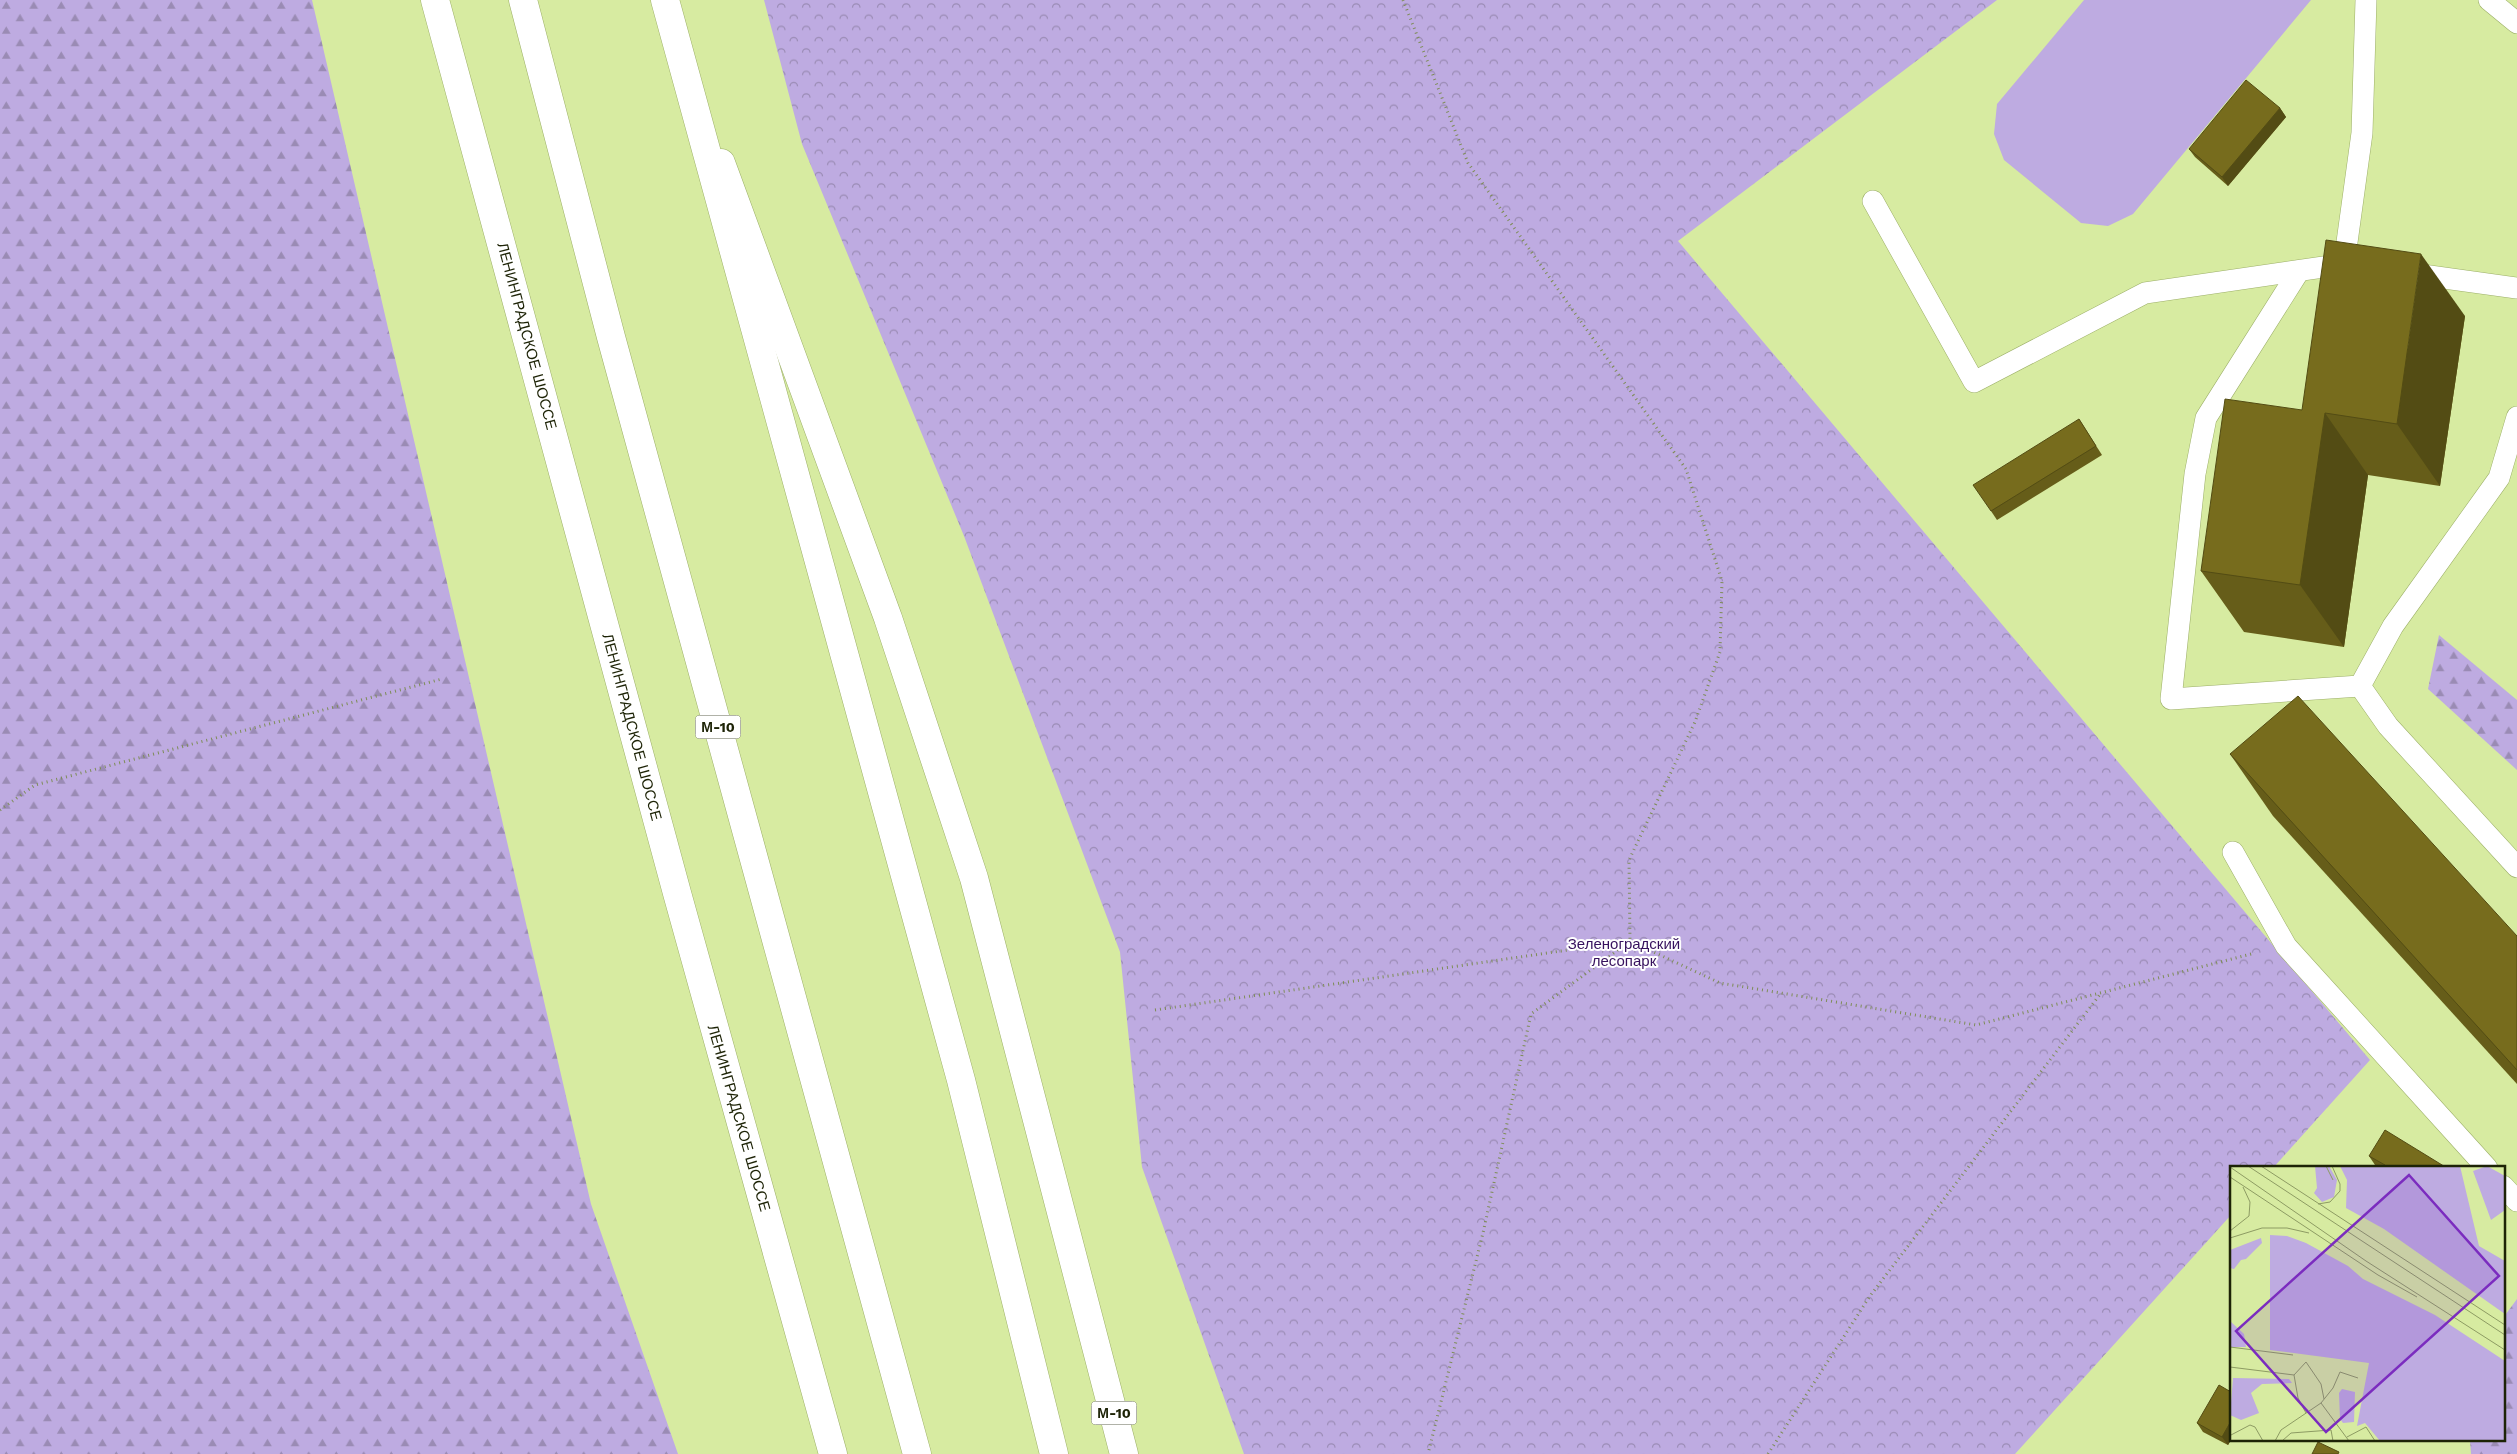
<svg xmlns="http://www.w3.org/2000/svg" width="2517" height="1454" font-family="'Work Sans',sans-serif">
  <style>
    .forest { fill: url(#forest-firs) }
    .park { fill: url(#park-crowns) }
    .pitch { fill: #beabe1 }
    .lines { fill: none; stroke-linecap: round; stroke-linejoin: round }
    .service-casing { stroke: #9caf68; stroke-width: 22 }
    .primary-casing { stroke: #9caf68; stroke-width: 29 }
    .trunk-casing { stroke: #9caf68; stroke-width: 29 }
    .path { stroke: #7e8c57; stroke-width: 3; stroke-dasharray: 1 4; stroke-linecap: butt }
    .service { stroke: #fff; stroke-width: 21 }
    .primary { stroke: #fff; stroke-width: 28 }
    .trunk { stroke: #fff; stroke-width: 28 }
    .wall { fill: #665d19 }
    .shaded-wall { fill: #534c14 }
    .building { fill: #776c1d; stroke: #534c14 }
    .labels { text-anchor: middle; stroke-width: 4; stroke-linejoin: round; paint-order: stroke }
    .shield { fill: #fff; stroke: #616551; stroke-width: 1 }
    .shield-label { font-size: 14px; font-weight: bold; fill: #1d2306 }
    .street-label { font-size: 15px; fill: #1d2306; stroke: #fff }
    .park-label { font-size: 15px; fill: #37125e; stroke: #fff }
    .inset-road { fill: none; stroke: #8d9b63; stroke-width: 1 }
    .view { fill: #7b2cbf; fill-opacity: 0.15; stroke: #7b2cbf; stroke-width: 2.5 }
    .inset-edge { fill: none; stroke: #1d2306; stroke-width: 2.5 }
  </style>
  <defs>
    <pattern id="forest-firs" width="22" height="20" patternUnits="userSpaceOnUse" patternTransform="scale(1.25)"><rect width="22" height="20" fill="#beabe1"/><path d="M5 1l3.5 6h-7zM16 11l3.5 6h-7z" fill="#9a8bb4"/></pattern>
    <pattern id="park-crowns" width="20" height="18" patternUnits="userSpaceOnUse" patternTransform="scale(1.25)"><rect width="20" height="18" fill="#beabe1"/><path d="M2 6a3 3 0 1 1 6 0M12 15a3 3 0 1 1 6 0" fill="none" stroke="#9a8bb4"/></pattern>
  </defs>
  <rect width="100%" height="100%" fill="#d7eba1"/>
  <g class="forest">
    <polygon points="0,0 312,0 591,1204 678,1454 0,1454"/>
    <polygon points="2439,635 2517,700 2517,770 2428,689"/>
    <polygon points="2517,1299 2517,1454 2471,1454 2470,1440 2503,1440 2503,1318"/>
  </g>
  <polygon class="park" points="764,0 1997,0 1678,241 2370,1060 2273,1168 2231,1168 2231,1215 2015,1454 1244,1454 1142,1167 1120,952 964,536 802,144"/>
  <polygon class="pitch" points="2084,0 2311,0 2133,214 2108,226 2081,223 2004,160 1994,134 1997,104"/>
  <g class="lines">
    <g class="service-casing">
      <g id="service">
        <polyline points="2489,0 2517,23"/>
        <polyline points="1873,201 1974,382 2145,293 2344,264 2351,264"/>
        <polyline points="2344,264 2362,133 2366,0"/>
        <polyline points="2299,271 2206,418 2195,474 2171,699 2360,686"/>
        <polyline points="2408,273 2517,288"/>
        <polyline points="2517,417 2499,478 2393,626 2360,686 2388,726 2517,867"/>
        <polyline points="2233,852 2286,946 2487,1168"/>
        <polyline points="2503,1186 2517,1201"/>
      </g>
    </g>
    <g class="primary-casing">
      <g id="primary">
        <polyline points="435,0 677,893 833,1454"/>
        <polyline points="721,163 888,618 974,878 1124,1454"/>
      </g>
    </g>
    <g class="trunk-casing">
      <g id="trunk">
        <polyline points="523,0 611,337 917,1454"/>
        <polyline points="665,0 961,1080 1054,1454"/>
      </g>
    </g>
    <g class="path">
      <polyline points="1403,0 1468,163 1686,469 1722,581 1720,652 1695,722 1629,860 1630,941 1720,983 1976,1025 2255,953"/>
      <polyline points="0,810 35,785 442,679"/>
      <polyline points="1155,1010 1630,941 1531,1014 1483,1233 1428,1454"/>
      <polyline points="1768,1454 1870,1296 2101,993"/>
    </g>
    <use href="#service" class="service"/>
    <use href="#primary" class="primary"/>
    <use href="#trunk" class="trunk"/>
  </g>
  <g class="wall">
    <polygon points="2280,108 2286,117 2228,186 2195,157 2189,149"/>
    <polygon points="2465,316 2440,486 2368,475 2344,647 2244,632 2201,571 2302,410"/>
    <polygon points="2079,419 2102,455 1997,520 1991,511"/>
    <polygon points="2230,754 2517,936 2517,1084 2273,816"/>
    <polygon points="2369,1156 2447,1168 2377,1168"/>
    <polygon points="2231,1392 2231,1440 2228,1445 2203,1432 2197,1423"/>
  </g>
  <g class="shaded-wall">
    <polygon points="2280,108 2286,117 2228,186 2222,177"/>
    <polygon points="2421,254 2465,316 2440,486 2397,424"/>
    <polygon points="2325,413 2368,475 2344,647 2300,585"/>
    <polygon points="2231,1421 2231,1440 2228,1445 2222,1437"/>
  </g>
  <g class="building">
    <polygon points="2246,80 2280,108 2222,177 2189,149"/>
    <polygon points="2326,240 2421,254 2397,424 2325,413 2300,585 2201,571 2225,399 2302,410"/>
    <polygon points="2079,419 2096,446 1991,511 1973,485"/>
    <polygon points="2298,696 2517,936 2517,1070 2230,754"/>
    <polygon points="2385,1130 2447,1168 2384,1168 2385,1165 2369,1156"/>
    <polygon points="2219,1385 2231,1392 2231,1421 2222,1437 2197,1423"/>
    <polygon points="2318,1442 2339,1452 2338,1454 2312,1454"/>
  </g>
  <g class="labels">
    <g class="shield">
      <rect x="695.5" y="715.5" width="45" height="23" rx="4"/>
      <rect x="1091.5" y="1401.5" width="45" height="23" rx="4"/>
    </g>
    <g class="shield-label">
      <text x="718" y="732">М-10</text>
      <text x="1114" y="1418">М-10</text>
    </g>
    <g class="street-label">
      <text transform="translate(527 336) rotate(75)" y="5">ЛЕНИНГРАДСКОЕ ШОССЕ</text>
      <text transform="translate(632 727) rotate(75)" y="5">ЛЕНИНГРАДСКОЕ ШОССЕ</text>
      <text transform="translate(739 1118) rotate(74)" y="5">ЛЕНИНГРАДСКОЕ ШОССЕ</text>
    </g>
    <g class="park-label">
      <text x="1624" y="949">Зеленоградский<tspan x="1624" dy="17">лесопарк</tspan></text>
    </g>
  </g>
  <g transform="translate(2230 1166)">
    <rect width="275" height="275" fill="#d7eba1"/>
    <path d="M85,0H99L107,14L104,31L92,36L84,27L87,22Z" fill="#beabe1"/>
    <path d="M110,0H230L249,80L275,95V148L154,63L116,42L117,14ZM257,0L275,10V44L261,54L243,5ZM31,72L32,77L16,93L11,94L4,103L0,102V84ZM0,155L14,168L16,181H0ZM3,212L59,213L62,217L32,218L21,227L29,247L11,254L0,249Z" fill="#beabe1"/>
    <path d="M40,69L57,70L76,77L118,100L133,113L205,149L275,195V275H150L135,257L127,260L139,197L40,184Z" fill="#beabe1"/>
    <path d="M112,223L125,226L124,256L113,257L110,253L109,227Z" fill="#beabe1"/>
    <path class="inset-road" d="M18,0L275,169M31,0L275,159M96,0L103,14M0,1L136,95L275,184M0,11L148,109L187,131M88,38L100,36L110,25V18L102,0M0,65L19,50L20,36L13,21M0,72L32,62H57L79,67M0,181L63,189M0,201L64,209L68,232L76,247M64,209L76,196L91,218L94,233M91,237L119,275M1,269L20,259L25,261L33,275M117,271L136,261L145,275M45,275L51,264L91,237L103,222L110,206L128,212M52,275L61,267L101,264L103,275"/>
    <path class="view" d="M179,9L269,110L96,266L6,165Z"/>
    <rect width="275" height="275" class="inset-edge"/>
  </g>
</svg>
